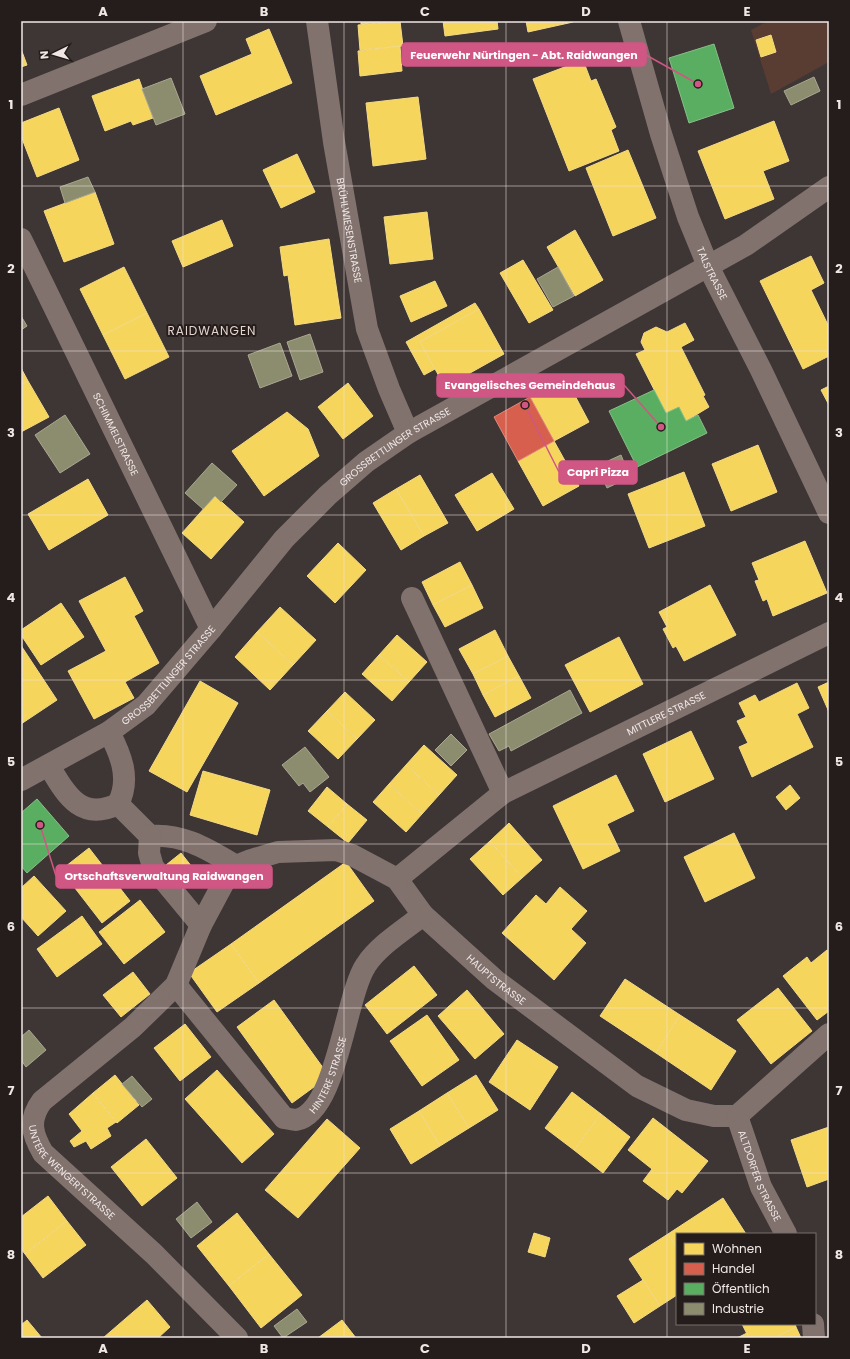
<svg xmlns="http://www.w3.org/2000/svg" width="850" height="1359" font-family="Poppins,sans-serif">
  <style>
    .green { fill: #593c32 }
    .homes { fill: #f6d55c; stroke: #f4da85 }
    .shops { fill: #d6604d; stroke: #de887a }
    .public { fill: #5aae61; stroke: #87bf88 }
    .industry { fill: #8c8c6e; stroke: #aaa791 }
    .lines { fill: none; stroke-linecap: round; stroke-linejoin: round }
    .minor { stroke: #81726e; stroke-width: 22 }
    .grid { fill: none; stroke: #f0e7e4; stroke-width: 1; stroke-opacity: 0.55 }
    .labels { text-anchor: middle; stroke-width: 4; stroke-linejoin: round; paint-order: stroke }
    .street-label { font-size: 10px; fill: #f0e7e4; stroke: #241d1b }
    .quarter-label { font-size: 12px; letter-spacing: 1px; fill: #e5d4ce; stroke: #241d1b }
    .leader { fill: none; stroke: #d05684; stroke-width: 1.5 }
    .callout-dot { fill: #d05684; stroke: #241d1b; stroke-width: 1.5 }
    .callout { fill: #d05684; stroke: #d05684; stroke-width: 1.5 }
    .callout-label { font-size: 11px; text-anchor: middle; font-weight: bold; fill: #fff }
    .neatline { fill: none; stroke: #f0e7e4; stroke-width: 1.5 }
    .grid-label { font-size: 13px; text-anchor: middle; font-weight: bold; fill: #f0e7e4 }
  </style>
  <rect width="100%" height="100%" fill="#3e3634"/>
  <polygon class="green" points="768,21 829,21 829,62 771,94 751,30"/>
  <g class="homes">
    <polygon points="361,21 393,21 361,24"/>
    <polygon points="400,21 403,46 360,50 358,25"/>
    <polygon points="443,21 497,21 498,29 445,36"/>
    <polygon points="526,21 573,21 573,22 528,32"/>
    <polygon points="269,29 292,83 216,115 200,76 252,54 246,39"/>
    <polygon points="771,35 776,52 761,57 756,40"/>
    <polygon points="400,46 402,71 360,76 358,51"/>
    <polygon points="21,49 27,65 21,67"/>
    <polygon points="583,60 591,81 596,79 616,127 611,130 619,151 569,171 533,79"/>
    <polygon points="139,79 153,118 133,125 131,121 105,131 92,96"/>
    <polygon points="418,97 426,159 373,166 366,103"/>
    <polygon points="59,108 79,160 37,177 21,136 21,123"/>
    <polygon points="774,121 789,161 763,171 774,199 725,219 698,151"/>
    <polygon points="628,150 656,218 613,236 586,168"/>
    <polygon points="297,154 315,192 281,208 263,170"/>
    <polygon points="95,192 114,244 64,262 44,211"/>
    <polygon points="427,212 433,259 390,264 384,217"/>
    <polygon points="222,220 233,246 183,267 172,241"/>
    <polygon points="575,230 603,280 575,296 547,247"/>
    <polygon points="329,239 341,318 295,325 288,275 284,276 280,247"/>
    <polygon points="811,256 824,283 811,290 829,327 829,356 803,369 760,281"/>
    <polygon points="523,260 553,310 529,323 500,273"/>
    <polygon points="124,267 147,313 103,335 80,289"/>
    <polygon points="435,281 447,306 411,322 400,296"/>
    <polygon points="475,303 479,309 420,342 435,369 424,375 406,342"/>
    <polygon points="479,309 504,354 445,387 420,342"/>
    <polygon points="147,313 169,357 125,379 103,335"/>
    <polygon points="685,323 694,340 681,347 705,395 703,396 709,407 686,421 679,407 666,413 636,354 645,350 641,342 644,333 656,327 667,332"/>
    <polygon points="21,368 28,381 21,385"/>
    <polygon points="565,377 589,422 554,441 530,397"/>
    <polygon points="28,381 49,417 21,432 21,385"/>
    <polygon points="348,383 373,416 343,439 318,407"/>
    <polygon points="829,386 829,405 821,390"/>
    <polygon points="287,412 308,429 319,456 264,496 232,451"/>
    <polygon points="554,441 579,486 543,506 518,461"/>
    <polygon points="758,445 777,492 731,511 712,464"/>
    <polygon points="684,472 705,526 649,548 628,494"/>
    <polygon points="492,473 514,509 477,531 455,495"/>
    <polygon points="420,475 448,523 424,536 396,489"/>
    <polygon points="88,479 108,515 49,550 28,514"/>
    <polygon points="396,489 424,536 401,550 373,503"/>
    <polygon points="215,496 244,522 211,559 182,533"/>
    <polygon points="805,541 827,593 773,616 767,599 763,601 755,581 759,580 752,563"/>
    <polygon points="338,543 366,570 335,603 307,576"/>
    <polygon points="460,562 472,585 433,605 422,582"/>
    <polygon points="125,577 143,611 134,616 159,663 125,682 134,698 94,719 68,671 106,651 79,601"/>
    <polygon points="472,585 483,608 445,627 433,605"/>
    <polygon points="710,585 736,635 684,661 676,646 673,648 663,629 667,627 659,612"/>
    <polygon points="61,603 84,637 41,665 21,635 21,630"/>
    <polygon points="280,607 316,640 293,665 257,632"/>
    <polygon points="495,630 508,656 473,674 459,649"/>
    <polygon points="257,632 293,665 270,690 235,657"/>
    <polygon points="397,635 427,662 409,682 379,655"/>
    <polygon points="619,637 643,684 590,712 565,665"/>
    <polygon points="22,647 57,700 21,724 21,648"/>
    <polygon points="379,655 409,682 392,701 362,674"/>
    <polygon points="508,656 519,676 483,695 473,674"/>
    <polygon points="519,676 531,698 495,717 483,695"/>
    <polygon points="200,681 238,703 187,792 149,771"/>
    <polygon points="829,682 829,712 818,687"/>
    <polygon points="797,683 809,708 797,714 813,747 752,777 739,747 748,743 737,721 746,717 739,703 755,695 759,702"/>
    <polygon points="345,692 375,720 357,739 327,711"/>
    <polygon points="327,711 357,739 338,759 308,731"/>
    <polygon points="691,731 714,779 665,802 643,754"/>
    <polygon points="424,745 457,775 439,795 406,765"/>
    <polygon points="406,765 439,795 422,814 389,784"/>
    <polygon points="203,771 270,790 257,835 190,815"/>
    <polygon points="616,775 634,811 607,824 620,851 583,869 553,806"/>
    <polygon points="389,784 422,814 406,832 373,802"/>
    <polygon points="790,785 800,798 786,810 776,797"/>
    <polygon points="327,787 347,804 328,827 308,811"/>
    <polygon points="347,804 367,820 348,843 328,827"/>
    <polygon points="509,823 542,860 522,878 490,841"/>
    <polygon points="734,833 755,878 705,902 684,857"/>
    <polygon points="490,841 522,878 503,895 470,859"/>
    <polygon points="89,848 130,901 102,923 61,870"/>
    <polygon points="181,853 196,872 182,884 166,865"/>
    <polygon points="346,862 374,901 259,983 231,944"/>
    <polygon points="34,876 66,911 38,936 21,917 21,888"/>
    <polygon points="560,887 587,911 571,929 586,943 554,980 502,933 536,895 546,904"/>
    <polygon points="140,900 165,932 124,964 99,932"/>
    <polygon points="82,916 102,944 57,977 37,949"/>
    <polygon points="231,944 259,983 217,1012 189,973"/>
    <polygon points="827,950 829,952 829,1011 817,1020 783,976 807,957 811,963"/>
    <polygon points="414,966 437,995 387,1034 365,1005"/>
    <polygon points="133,972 150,994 121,1017 103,995"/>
    <polygon points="625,979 680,1015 656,1053 600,1016"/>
    <polygon points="778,988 812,1031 771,1064 737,1020"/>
    <polygon points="467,990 504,1034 475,1059 438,1016"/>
    <polygon points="274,1000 329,1076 292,1103 237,1027"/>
    <polygon points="427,1015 459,1060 422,1086 390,1041"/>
    <polygon points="680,1015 736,1051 711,1090 656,1053"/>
    <polygon points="185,1024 211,1057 180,1081 154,1048"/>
    <polygon points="517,1040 558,1067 530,1110 489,1082"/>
    <polygon points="217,1070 274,1134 242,1163 185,1099"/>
    <polygon points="115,1075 139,1105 117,1123 93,1093"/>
    <polygon points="476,1075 498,1110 469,1128 447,1093"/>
    <polygon points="572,1092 601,1114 574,1150 545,1128"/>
    <polygon points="93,1093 116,1122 107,1128 111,1136 91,1149 86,1141 74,1147 70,1141 82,1131 69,1114"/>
    <polygon points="447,1093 469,1128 440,1146 419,1111"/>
    <polygon points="419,1111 440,1146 411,1164 390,1129"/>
    <polygon points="601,1114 630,1137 603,1173 574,1150"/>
    <polygon points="653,1118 708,1161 682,1193 677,1189 668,1200 643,1181 652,1169 628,1150"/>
    <polygon points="327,1119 360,1148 298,1218 265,1190"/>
    <polygon points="829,1127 829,1179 807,1187 791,1140"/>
    <polygon points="146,1139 177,1178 142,1206 111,1167"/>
    <polygon points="48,1196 67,1221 25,1254 21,1249 21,1217"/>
    <polygon points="723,1198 746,1234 677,1234 677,1248 668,1234"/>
    <polygon points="237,1213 269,1254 229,1286 197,1246"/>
    <polygon points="67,1221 86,1245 43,1278 25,1254"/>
    <polygon points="534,1233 550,1238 545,1257 528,1252"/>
    <polygon points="668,1234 677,1248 677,1295 660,1306 629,1259"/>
    <polygon points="269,1254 302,1295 261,1328 229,1286"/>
    <polygon points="643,1280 660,1306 634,1323 617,1296"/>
    <polygon points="147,1300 170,1327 158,1338 103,1338"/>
    <polygon points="27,1320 42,1338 21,1338 21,1325"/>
    <polygon points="342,1320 356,1338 318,1338"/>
    <polygon points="742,1324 795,1324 796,1327 775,1338 749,1338"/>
    <polygon points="796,1327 801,1338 775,1338"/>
    <polygon points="747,1333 749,1338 737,1338"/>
  </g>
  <polygon class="shops" points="530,397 554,441 518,461 494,417"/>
  <g class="public">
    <polygon points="714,44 734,108 689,123 669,58"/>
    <polygon points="654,390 666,413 679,407 686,421 698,415 707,433 637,467 609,411"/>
    <polygon points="37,799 69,836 27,873 21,866 21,813"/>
  </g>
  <g class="industry">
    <polygon points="814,77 820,91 791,105 784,91"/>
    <polygon points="171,78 185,114 156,125 142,89"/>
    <polygon points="88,177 95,192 65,203 60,187"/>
    <polygon points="558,267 574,296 553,307 537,279"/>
    <polygon points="21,316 27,326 21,330"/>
    <polygon points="310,334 323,372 300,380 287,342"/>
    <polygon points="280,343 292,376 260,388 248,355"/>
    <polygon points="65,415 90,454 60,473 35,435"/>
    <polygon points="621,455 630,477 607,488 597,466"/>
    <polygon points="212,463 237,485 221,502 215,496 203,509 185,493"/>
    <polygon points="570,690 582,713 511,751 509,746 499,751 489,734"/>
    <polygon points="451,734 467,750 451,766 435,750"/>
    <polygon points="305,747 329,777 310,792 303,783 299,786 282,765"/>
    <polygon points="29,1030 46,1050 26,1067 21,1060 21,1037"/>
    <polygon points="132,1076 152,1099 142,1107 122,1084"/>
    <polygon points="197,1202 212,1222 191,1238 176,1219"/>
    <polygon points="297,1309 307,1322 283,1338 274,1326"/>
  </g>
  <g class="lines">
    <g class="minor">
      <path id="s1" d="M317,21L334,142L367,329L389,389L408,433"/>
      <path id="s2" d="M629,21L661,134L688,217L708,266L761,370L829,513"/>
      <polyline points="21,95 206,21"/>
      <path id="s3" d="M21,239L211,629"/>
      <polyline points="412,598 503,793"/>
      <path id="s4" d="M109,732C121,755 131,779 118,804L150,836C183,833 209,850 236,866L251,860L278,852L336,850L352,855L397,879L423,915L495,980L637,1086L686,1110L714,1116H737L829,1034"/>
      <path d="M49,766C66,794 80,822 118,804"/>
      <path id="s5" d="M21,780L109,732L146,705L211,629L284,539L328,495L366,462L408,433L746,245L829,187"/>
      <polyline points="150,836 149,853 153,867 201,925"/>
      <path id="s6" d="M236,866L225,880L201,925L176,985L133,1027L42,1101C28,1120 32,1134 43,1153L154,1254L237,1338"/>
      <path id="s7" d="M397,879L503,793L829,633"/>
      <path id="s8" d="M176,985L284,1118C287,1118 292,1120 296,1120C337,1113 345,996 366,965C378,946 405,929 423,915"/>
      <path id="s9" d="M737,1116L761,1187L786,1234"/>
      <polyline points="813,1324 814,1338"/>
    </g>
  </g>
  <path class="grid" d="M183,21V1338M344,21V1338M506,21V1338M667,21V1338M21,186H829M21,351H829M21,515H829M21,680H829M21,844H829M21,1008H829M21,1173H829"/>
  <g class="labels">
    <g class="street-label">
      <text dy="4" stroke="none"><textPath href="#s1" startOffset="212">BRÜHLWIESENSTRASSE</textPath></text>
      <text dy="4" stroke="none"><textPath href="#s2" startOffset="266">TALSTRASSE</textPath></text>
      <text dy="4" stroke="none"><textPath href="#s3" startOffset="217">SCHIMMELSTRASSE</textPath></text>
      <text dy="4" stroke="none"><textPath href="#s5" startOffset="507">GROSSBETTLINGER STRASSE</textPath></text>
      <text dy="4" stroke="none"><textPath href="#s5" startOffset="183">GROSSBETTLINGER STRASSE</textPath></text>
      <text dy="4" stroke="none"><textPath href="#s7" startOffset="318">MITTLERE STRASSE</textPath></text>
      <text dy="4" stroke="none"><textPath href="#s4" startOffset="526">HAUPTSTRASSE</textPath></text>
      <text dy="4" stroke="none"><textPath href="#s8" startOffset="242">HINTERE STRASSE</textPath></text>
      <text dy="4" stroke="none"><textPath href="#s6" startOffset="400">UNTERE WENGERTSTRASSE</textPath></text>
      <text dy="4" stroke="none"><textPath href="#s9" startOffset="64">ALTDORFER STRASSE</textPath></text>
    </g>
    <g class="quarter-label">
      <text x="212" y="335">RAIDWANGEN</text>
    </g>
  </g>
  <path class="leader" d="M698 84L646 55M661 427L624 385M525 405L559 472M40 825L56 876"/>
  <g class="callout-dot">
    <circle cx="698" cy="84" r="4"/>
    <circle cx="661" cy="427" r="4"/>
    <circle cx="525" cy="405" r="4"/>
    <circle cx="40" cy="825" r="4"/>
  </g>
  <g class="callout">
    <rect x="402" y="43" width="244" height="23" rx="4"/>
    <rect x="437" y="374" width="187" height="23" rx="4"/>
    <rect x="559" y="461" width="78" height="23" rx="4"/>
    <rect x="56" y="865" width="216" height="23" rx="4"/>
  </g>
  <g class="callout-label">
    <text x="524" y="59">Feuerwehr Nürtingen - Abt. Raidwangen</text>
    <text x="530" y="389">Evangelisches Gemeindehaus</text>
    <text x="598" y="476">Capri Pizza</text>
    <text x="164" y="880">Ortschaftsverwaltung Raidwangen</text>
  </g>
  <rect width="850" height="1359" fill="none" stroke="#241d1b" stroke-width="44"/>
  <rect x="676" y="1233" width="140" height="92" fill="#241d1b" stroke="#766e6b"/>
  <rect x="684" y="1243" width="20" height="12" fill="#f6d55c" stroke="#766e6b"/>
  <text x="712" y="1253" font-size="12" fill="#f0e7e4">Wohnen</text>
  <rect x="684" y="1263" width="20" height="12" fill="#d6604d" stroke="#766e6b"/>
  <text x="712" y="1273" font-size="12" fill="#f0e7e4">Handel</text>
  <rect x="684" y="1283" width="20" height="12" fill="#5aae61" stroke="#766e6b"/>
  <text x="712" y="1293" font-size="12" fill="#f0e7e4">Öffentlich</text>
  <rect x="684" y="1303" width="20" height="12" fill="#8c8c6e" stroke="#766e6b"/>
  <text x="712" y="1313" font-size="12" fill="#f0e7e4">Industrie</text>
  <g transform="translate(54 54) rotate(265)" stroke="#241d1b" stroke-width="3" paint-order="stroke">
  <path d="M0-3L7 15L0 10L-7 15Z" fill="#f0e7e4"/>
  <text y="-6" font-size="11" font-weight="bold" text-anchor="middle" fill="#f0e7e4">N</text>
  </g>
  <rect x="22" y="22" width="806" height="1315" class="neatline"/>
  <g class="grid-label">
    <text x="103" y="16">A</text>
    <text x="264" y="16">B</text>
    <text x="425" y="16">C</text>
    <text x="586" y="16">D</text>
    <text x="747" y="16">E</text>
    <text x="11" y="109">1</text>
    <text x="839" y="109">1</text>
    <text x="11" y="273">2</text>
    <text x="839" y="273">2</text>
    <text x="11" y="437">3</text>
    <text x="839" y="437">3</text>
    <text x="11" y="602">4</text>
    <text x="839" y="602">4</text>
    <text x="11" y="766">5</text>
    <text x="839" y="766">5</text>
    <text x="11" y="931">6</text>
    <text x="839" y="931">6</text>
    <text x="11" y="1095">7</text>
    <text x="839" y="1095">7</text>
    <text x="11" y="1259">8</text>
    <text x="839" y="1259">8</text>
    <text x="103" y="1353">A</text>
    <text x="264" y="1353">B</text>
    <text x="425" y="1353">C</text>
    <text x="586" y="1353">D</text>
    <text x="747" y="1353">E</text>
  </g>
</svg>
